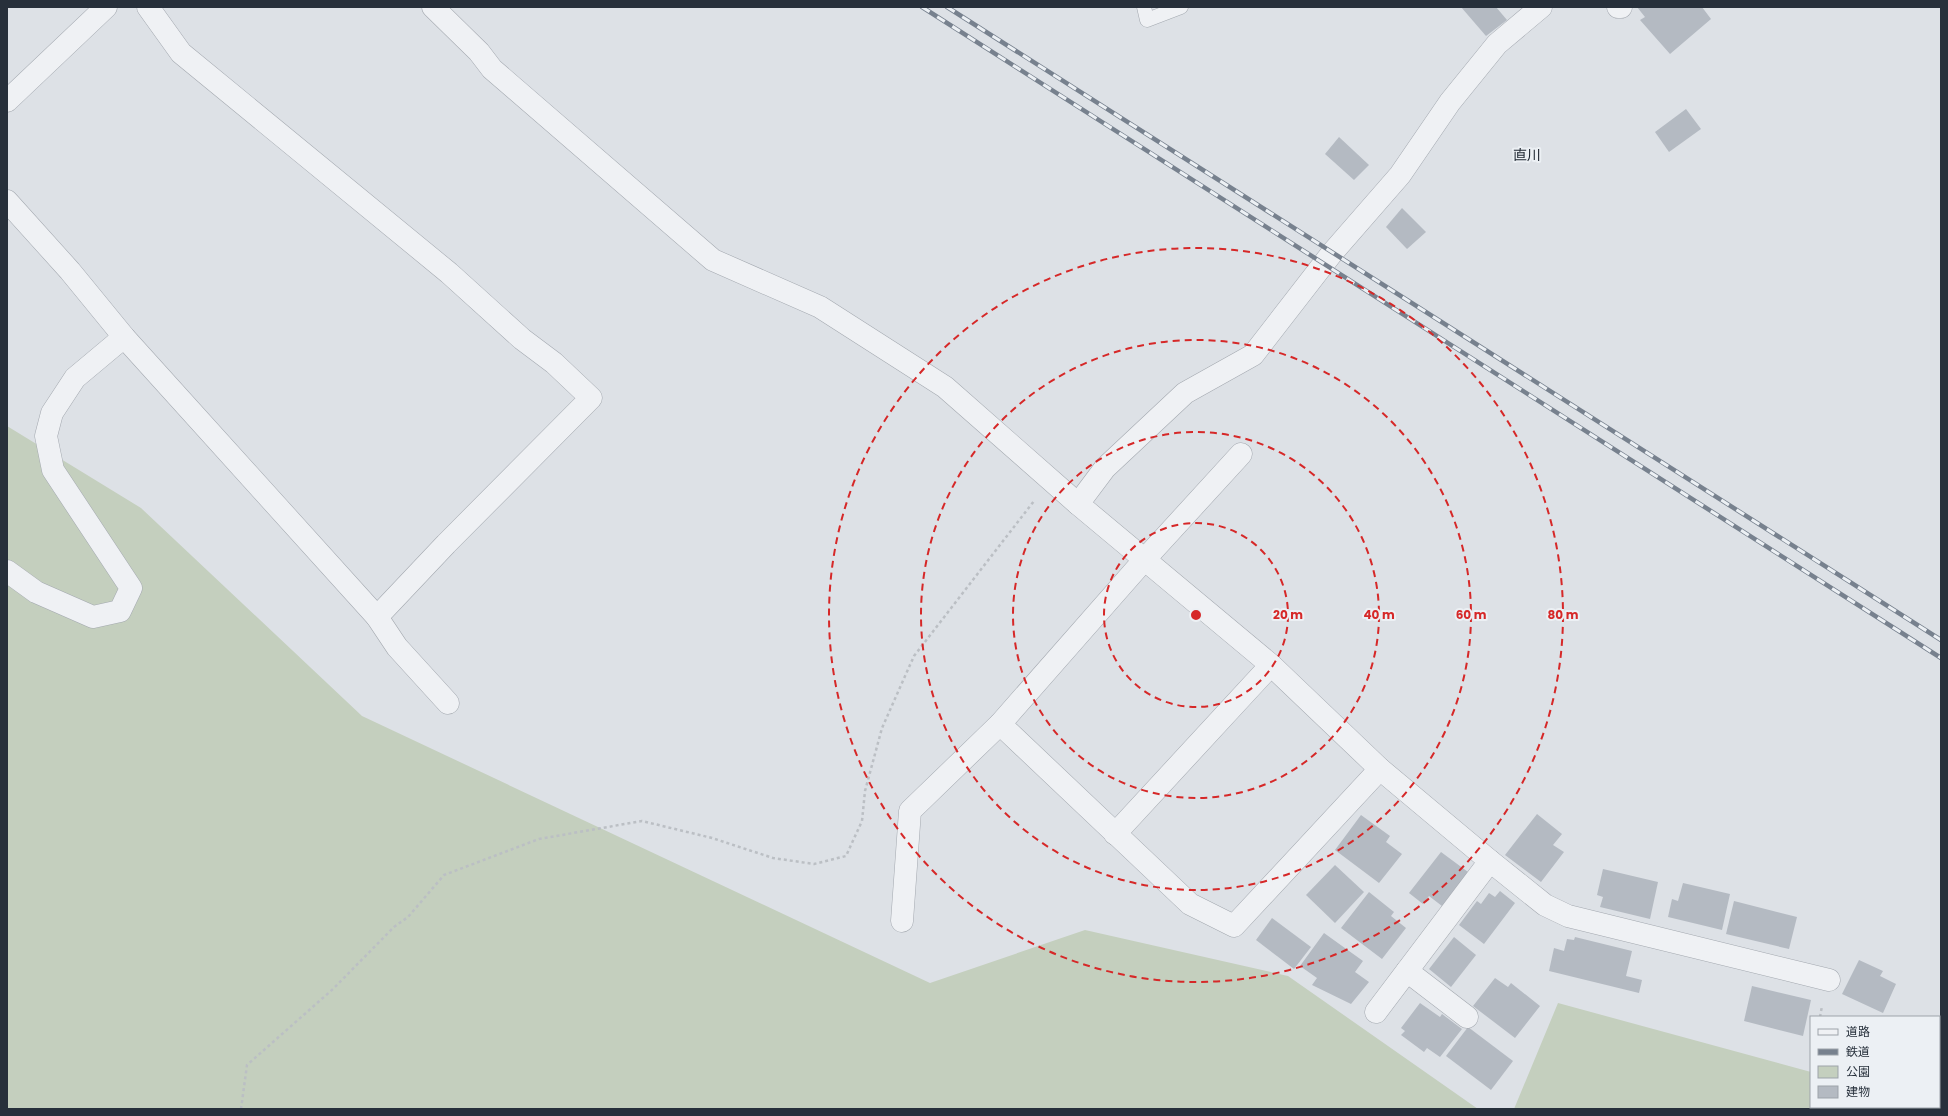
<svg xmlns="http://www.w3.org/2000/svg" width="1948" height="1116" font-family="Poppins,'Noto Sans JP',sans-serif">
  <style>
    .green { fill: #c4cfbe }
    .building { fill: #b4bac2 }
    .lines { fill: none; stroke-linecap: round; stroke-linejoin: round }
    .service-casing { stroke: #a3a8af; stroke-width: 15 }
    .minor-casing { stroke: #a3a8af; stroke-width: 23 }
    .path { stroke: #bbbfc4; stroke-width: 2.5; stroke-dasharray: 3 3; stroke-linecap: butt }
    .service { stroke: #eff1f4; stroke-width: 14 }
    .minor { stroke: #eff1f4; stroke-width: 22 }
    .rail-casing { stroke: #77818e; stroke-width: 4.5 }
    .rail { stroke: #ecf0f4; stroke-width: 3; stroke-dasharray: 9; stroke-linecap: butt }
    .ring { fill: none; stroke: #d62828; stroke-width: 2; stroke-dasharray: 7 5 }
    .labels { text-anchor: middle; stroke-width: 4; stroke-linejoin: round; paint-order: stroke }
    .quarter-label { font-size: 14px; fill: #19212c; stroke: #ecf0f4 }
    .centre { fill: #d62828; stroke: #ecf0f4; stroke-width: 2 }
    .ring-label { font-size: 12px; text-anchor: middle; font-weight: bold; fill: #d62828; stroke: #ecf0f4; stroke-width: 4; stroke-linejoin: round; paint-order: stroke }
  </style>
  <rect width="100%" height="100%" fill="#dde1e6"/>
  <g class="green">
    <polygon points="7,426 141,508 362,716 930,983 1085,930 1288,976 1478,1109 7,1109"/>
    <polygon points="1558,1003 1811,1072 1811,1107 1842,1107 1844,1109 1514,1109"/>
  </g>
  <g class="building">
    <polygon points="1461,7 1496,7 1507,20 1486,36"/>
    <polygon points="1637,7 1702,7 1711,19 1670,54 1640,20 1645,17"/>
    <polygon points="1686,109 1701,129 1669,152 1655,132"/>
    <polygon points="1339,137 1369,165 1354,180 1325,154"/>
    <polygon points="1402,208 1426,232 1407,249 1386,227"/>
    <polygon points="1537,814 1562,834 1553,845 1564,852 1541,882 1505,855"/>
    <polygon points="1361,815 1390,836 1386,842 1402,854 1379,883 1335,850"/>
    <polygon points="1441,852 1468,872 1442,906 1429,896 1423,904 1409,893"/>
    <polygon points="1335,865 1364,892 1335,923 1306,895"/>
    <polygon points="1603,869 1658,882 1650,919 1600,907 1603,897 1597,895"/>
    <polygon points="1683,883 1730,894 1722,930 1668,917 1672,899 1678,901"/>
    <polygon points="1500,891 1515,903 1484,944 1459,925 1477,901 1481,904 1489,893 1495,897"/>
    <polygon points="1369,892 1394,912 1391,916 1406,928 1382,959 1341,928"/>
    <polygon points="1734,901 1797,917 1789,949 1726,934"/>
    <polygon points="1272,918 1311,947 1294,969 1256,940"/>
    <polygon points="1324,933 1363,961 1355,972 1369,982 1351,1004 1312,985 1317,978 1300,966"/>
    <polygon points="1454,937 1476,955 1451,987 1429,969"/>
    <polygon points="1575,937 1632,951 1626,976 1642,980 1639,993 1549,971 1554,948 1564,951 1567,939 1574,940"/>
    <polygon points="1859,960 1883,971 1880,976 1896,984 1883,1013 1842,994"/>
    <polygon points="1495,978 1508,987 1511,983 1540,1006 1515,1038 1473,1006"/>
    <polygon points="1752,986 1811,1000 1803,1036 1744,1021"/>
    <polygon points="1420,1003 1440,1017 1442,1014 1462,1029 1440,1057 1427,1048 1424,1052 1401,1035 1405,1031 1401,1028"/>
    <polygon points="1468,1027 1513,1061 1491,1090 1446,1056"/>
  </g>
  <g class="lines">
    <g class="service-casing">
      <polyline id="service" points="1144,7 1147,20 1181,7"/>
    </g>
    <g class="minor-casing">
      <g id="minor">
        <polyline points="148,7 181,53 449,273 522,339 554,363 591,398 446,544 377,617"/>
        <polyline points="433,7 479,52 492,69 713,260 820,307 945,387 1078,504 1271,665 1380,769 1490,861 1545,905 1568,916 1829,980"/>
        <polyline points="1618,7 1621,7"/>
        <polyline points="7,101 106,7"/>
        <polyline points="7,201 70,271 124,337 377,617 397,647 448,703"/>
        <polyline points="1078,504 1105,468 1185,393 1253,355 1332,253 1400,175 1450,102 1497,44 1541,7"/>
        <polyline points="7,571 36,592 93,617 120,611 131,588 53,470 46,436 52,413 75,378 124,337"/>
        <polyline points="1000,724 1190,904 1234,926 1380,769"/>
        <polyline points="1115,834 1271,665"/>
        <polyline points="902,921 910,811 1000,724 1145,559 1241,454"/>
        <polyline points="1407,971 1467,1017"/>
        <polyline points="1376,1012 1490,861"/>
      </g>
    </g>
    <g class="path">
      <polyline points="1820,1017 1822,1006"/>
      <polyline points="1860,1107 1864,1109"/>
      <polyline points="241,1109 247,1065 333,989 394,927 408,917 444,875 539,839 642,821 712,838 773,858 814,864 846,856 862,821 865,791 882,728 914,656 1034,501"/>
    </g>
    <use href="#service" class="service"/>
    <use href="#minor" class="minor"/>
    <g class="rail-casing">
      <g id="rail">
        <polyline points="922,7 1941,658"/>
        <polyline points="947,7 1941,640"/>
      </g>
    </g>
    <use href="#rail" class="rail"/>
  </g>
  <g class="ring">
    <circle cx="1196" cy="615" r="92"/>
    <circle cx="1196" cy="615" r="183"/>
    <circle cx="1196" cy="615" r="275"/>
    <circle cx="1196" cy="615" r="367"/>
  </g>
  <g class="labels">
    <g class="quarter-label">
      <text x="1527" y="160">直川</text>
    </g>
  </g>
  <circle cx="1196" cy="615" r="6" class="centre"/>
  <g class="ring-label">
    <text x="1288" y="619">20 m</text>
    <text x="1379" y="619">40 m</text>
    <text x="1471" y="619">60 m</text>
    <text x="1563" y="619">80 m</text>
  </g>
  <rect width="1948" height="1116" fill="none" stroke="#27303b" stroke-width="16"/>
  <rect x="1810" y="1016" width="130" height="92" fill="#ecf0f4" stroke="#9da3aa"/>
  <rect x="1818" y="1029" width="20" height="6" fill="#eff1f4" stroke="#9da3aa"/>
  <text x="1846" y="1036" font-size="12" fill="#27303b">道路</text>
  <rect x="1818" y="1049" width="20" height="6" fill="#77818e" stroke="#9da3aa"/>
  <text x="1846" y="1056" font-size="12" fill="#27303b">鉄道</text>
  <rect x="1818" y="1066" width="20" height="12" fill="#c4cfbe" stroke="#9da3aa"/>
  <text x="1846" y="1076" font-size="12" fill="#27303b">公園</text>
  <rect x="1818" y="1086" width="20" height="12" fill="#b4bac2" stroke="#9da3aa"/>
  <text x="1846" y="1096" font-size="12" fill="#27303b">建物</text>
</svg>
